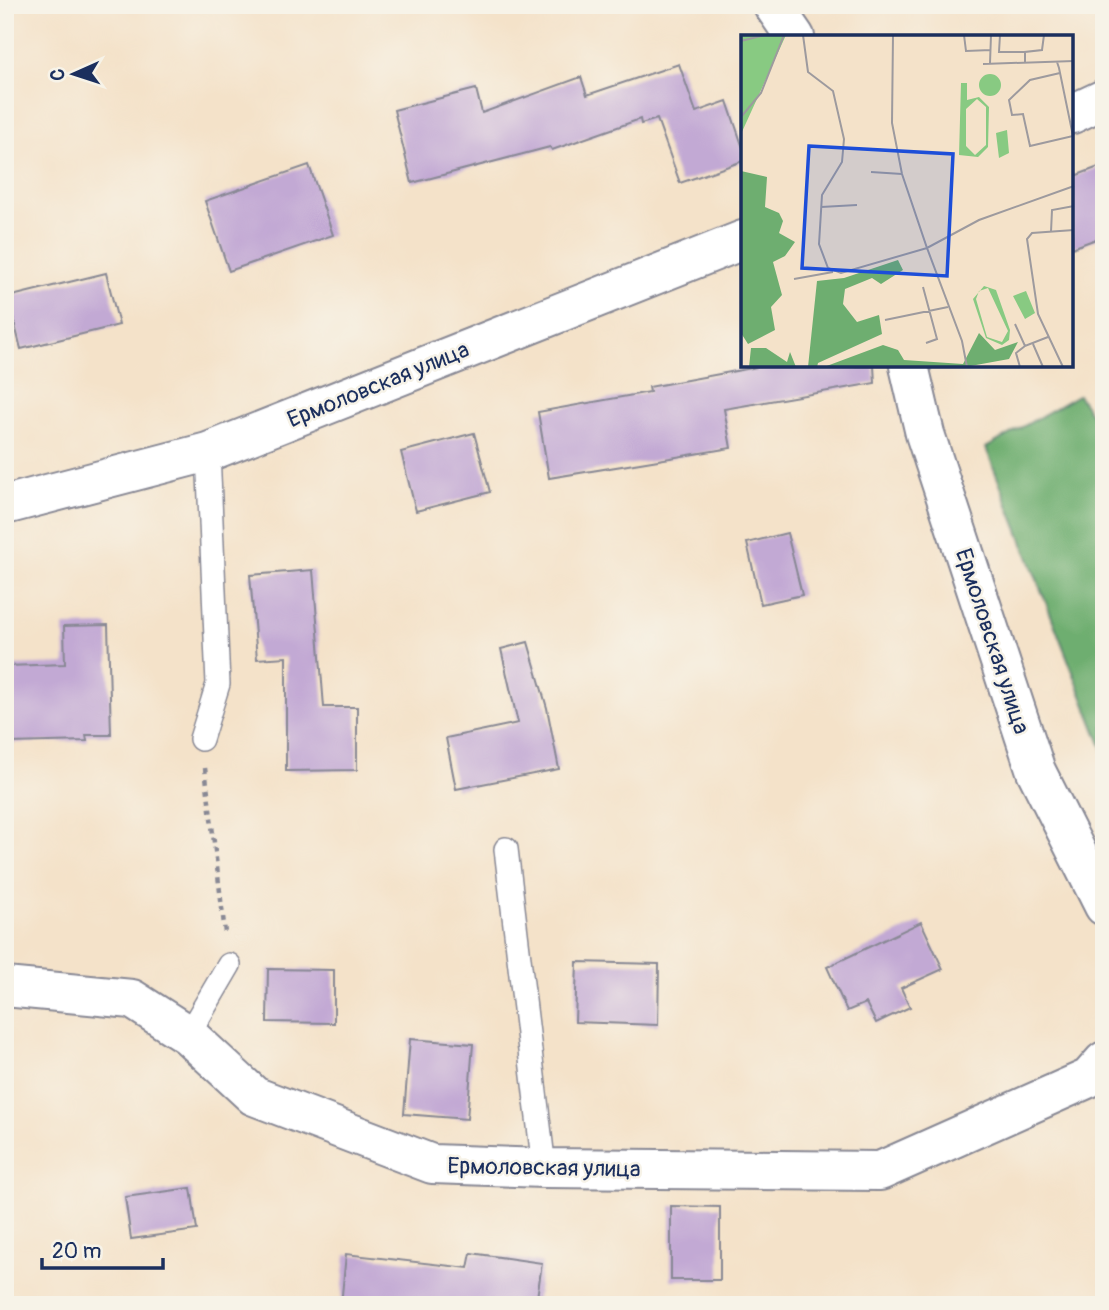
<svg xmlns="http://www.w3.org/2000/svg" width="1109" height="1310" font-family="Pangolin,sans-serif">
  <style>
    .forest { fill: #6eae70; stroke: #446e67; stroke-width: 2 }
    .building { fill: #c2a9d4 }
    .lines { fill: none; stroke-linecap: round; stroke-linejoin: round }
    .lane-casing { stroke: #888894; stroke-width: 26 }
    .street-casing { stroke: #888894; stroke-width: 42 }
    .path { stroke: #888894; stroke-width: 4.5; stroke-dasharray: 5 5; stroke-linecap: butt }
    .lane { stroke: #fff; stroke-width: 23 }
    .street { stroke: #fff; stroke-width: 38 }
    .labels { text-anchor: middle; stroke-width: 5; stroke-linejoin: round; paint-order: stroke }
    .street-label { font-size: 23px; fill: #1b2f5e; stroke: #f7f3e8 }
    .inset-road { fill: none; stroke: #9d9a9e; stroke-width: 2 }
    .view { fill: #1d4ed8; fill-opacity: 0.15; stroke: #1d4ed8; stroke-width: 3.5 }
    .inset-edge { fill: none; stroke: #1b2f5e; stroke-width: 3.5 }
  </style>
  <rect width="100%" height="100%" fill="#f7f3e8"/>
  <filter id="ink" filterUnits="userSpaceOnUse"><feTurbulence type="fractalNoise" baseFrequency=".0143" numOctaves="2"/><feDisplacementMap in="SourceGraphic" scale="14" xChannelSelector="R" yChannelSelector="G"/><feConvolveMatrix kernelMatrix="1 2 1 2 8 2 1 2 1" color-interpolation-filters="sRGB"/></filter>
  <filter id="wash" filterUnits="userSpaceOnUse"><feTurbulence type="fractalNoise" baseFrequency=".00686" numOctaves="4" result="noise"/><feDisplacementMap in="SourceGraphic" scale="28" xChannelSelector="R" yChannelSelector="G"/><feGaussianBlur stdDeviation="1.57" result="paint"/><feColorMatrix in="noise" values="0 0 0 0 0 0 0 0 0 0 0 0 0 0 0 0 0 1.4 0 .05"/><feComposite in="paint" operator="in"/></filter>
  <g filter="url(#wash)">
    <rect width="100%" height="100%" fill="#f4e2c9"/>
    <polygon class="forest" points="1078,395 1104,433 1104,752 986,448"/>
    <g id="blocks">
      <g class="building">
        <polygon points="679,64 696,112 727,101 743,148 743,161 680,183 657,119 641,124 640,119 552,150 550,147 412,183 394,110 476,89 482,113 581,77 587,95"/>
        <polygon points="309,165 333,235 229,271 205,201"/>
        <polygon points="1104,165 1104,236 1072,248 1072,177"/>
        <polygon points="106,273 119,325 21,349 8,297"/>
        <polygon points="763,366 874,366 875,383 724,409 731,448 549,478 538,412 650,392 649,387"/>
        <polygon points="474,433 490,492 416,511 401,452"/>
        <polygon points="787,533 802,595 761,604 747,543"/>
        <polygon points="313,570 324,707 357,707 357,770 286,771 286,657 257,659 250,575"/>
        <polygon points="108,625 111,735 86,735 87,741 9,743 7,666 65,664 64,626"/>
        <polygon points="528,642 547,708 559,769 456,789 446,738 518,723 501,649"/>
        <polygon points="921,922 943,969 901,988 910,1007 876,1023 866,1003 847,1011 827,967"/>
        <polygon points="577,962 659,964 658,1025 575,1022"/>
        <polygon points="268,969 334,970 334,1023 267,1022"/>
        <polygon points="410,1039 473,1044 467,1119 404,1114"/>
        <polygon points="191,1188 197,1230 131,1239 125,1197"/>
        <polygon points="671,1206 720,1207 720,1280 671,1280"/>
        <polygon points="471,1253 542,1263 536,1305 341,1305 346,1254 468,1268"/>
      </g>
    </g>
  </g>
  <g filter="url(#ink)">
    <use href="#blocks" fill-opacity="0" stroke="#888894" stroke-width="2"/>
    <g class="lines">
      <g class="lane-casing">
        <g id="lane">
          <polyline points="201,739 218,684 208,452"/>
          <polyline points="506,849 544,1168"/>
          <polyline points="188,1035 229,965"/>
        </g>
      </g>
      <g class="street-casing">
        <g id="street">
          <polyline points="773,5 795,37"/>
          <polyline points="1072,114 1104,99"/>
          <polyline points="909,366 925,434 1036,771 1104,906"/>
          <polyline points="5,505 208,452 743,240"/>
          <polyline points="5,987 132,999 188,1035 254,1096 432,1164 544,1168 880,1171 1089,1078 1104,1061"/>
        </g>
      </g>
      <polyline class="path" points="205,768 225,933"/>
      <use href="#lane" class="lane"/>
      <use href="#street" class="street"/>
    </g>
  </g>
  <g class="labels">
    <g class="street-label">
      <text transform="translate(378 384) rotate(-22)" y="8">Ермоловская улица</text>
      <text transform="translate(993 641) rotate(72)" y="8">Ермоловская улица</text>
      <text transform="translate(544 1167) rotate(1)" y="8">Ермоловская улица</text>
    </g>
  </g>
  <g transform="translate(741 35)">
    <rect width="332" height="332" fill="#f4e2c9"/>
    <path d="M0,0H45L0,99ZM238 50a11 11 0 1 1 22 0a11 11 0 1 1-22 0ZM220,48H226V65L238,62L248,72L247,112L237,122L218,120ZM236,64L245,72V110L234,120L225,111V74ZM266,95L268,118L258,123L255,98ZM243,251L255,255L269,295L268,305L261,310L245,303L232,264ZM247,253L267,296L261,307L246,302L235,264L238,256ZM285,256L294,278L284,284L272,261Z" fill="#88ca82" fill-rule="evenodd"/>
    <path d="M0,136L26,142L24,172L38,178L42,186L38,198L54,207L44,221L32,227L41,260L30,272L34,295L7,309L0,298ZM157,225L162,235L140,249L131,243L104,254L102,269L116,287L138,280L141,299L77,328L76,332H67L76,246L103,243ZM238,298L254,315L277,307L268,324L224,332H83L142,310L157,315L163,325L222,329ZM10,313H25L46,327L49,317L55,332H8Z" fill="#6eae70"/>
    <path class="inset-road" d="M62,0L67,37L92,56L103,104L101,127L81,160L78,209L87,233L100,238L186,213L221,306L226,332M152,0L151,88L161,139L186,213L238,185L333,151M223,0L225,16L250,15M259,0L258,17H284M0,6L24,0M284,27V17L301,15L303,0M316,27L318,33L332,101L289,111L282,79L271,80L268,65L289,45L319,38M249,28L250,0M242,29L333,26M0,82L20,58L43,0M130,137L161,139M80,172L116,170M310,197L311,175L333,171M53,244L92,237M182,252L196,304L185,308M144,285L207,272M274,289L284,311L307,302M292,309L302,332M279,332L275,318L284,311M322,332L297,279L286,204L291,198L333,195"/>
    <path class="view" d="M68,111L212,119L206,241L61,233Z"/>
    <rect width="332" height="332" class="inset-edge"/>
  </g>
  <rect width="1109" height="1310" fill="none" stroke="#f7f3e8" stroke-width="28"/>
  <g transform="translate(74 74) rotate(267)" stroke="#f7f3e8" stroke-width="5" paint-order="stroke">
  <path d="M0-5L12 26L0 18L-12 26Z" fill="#1b2f5e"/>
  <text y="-10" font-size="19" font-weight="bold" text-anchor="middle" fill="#1b2f5e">С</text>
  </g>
  <path d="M42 1258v10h121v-10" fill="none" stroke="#1b2f5e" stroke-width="3.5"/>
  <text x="52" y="1258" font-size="21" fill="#1b2f5e" stroke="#f7f3e8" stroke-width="5" paint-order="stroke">20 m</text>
</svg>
